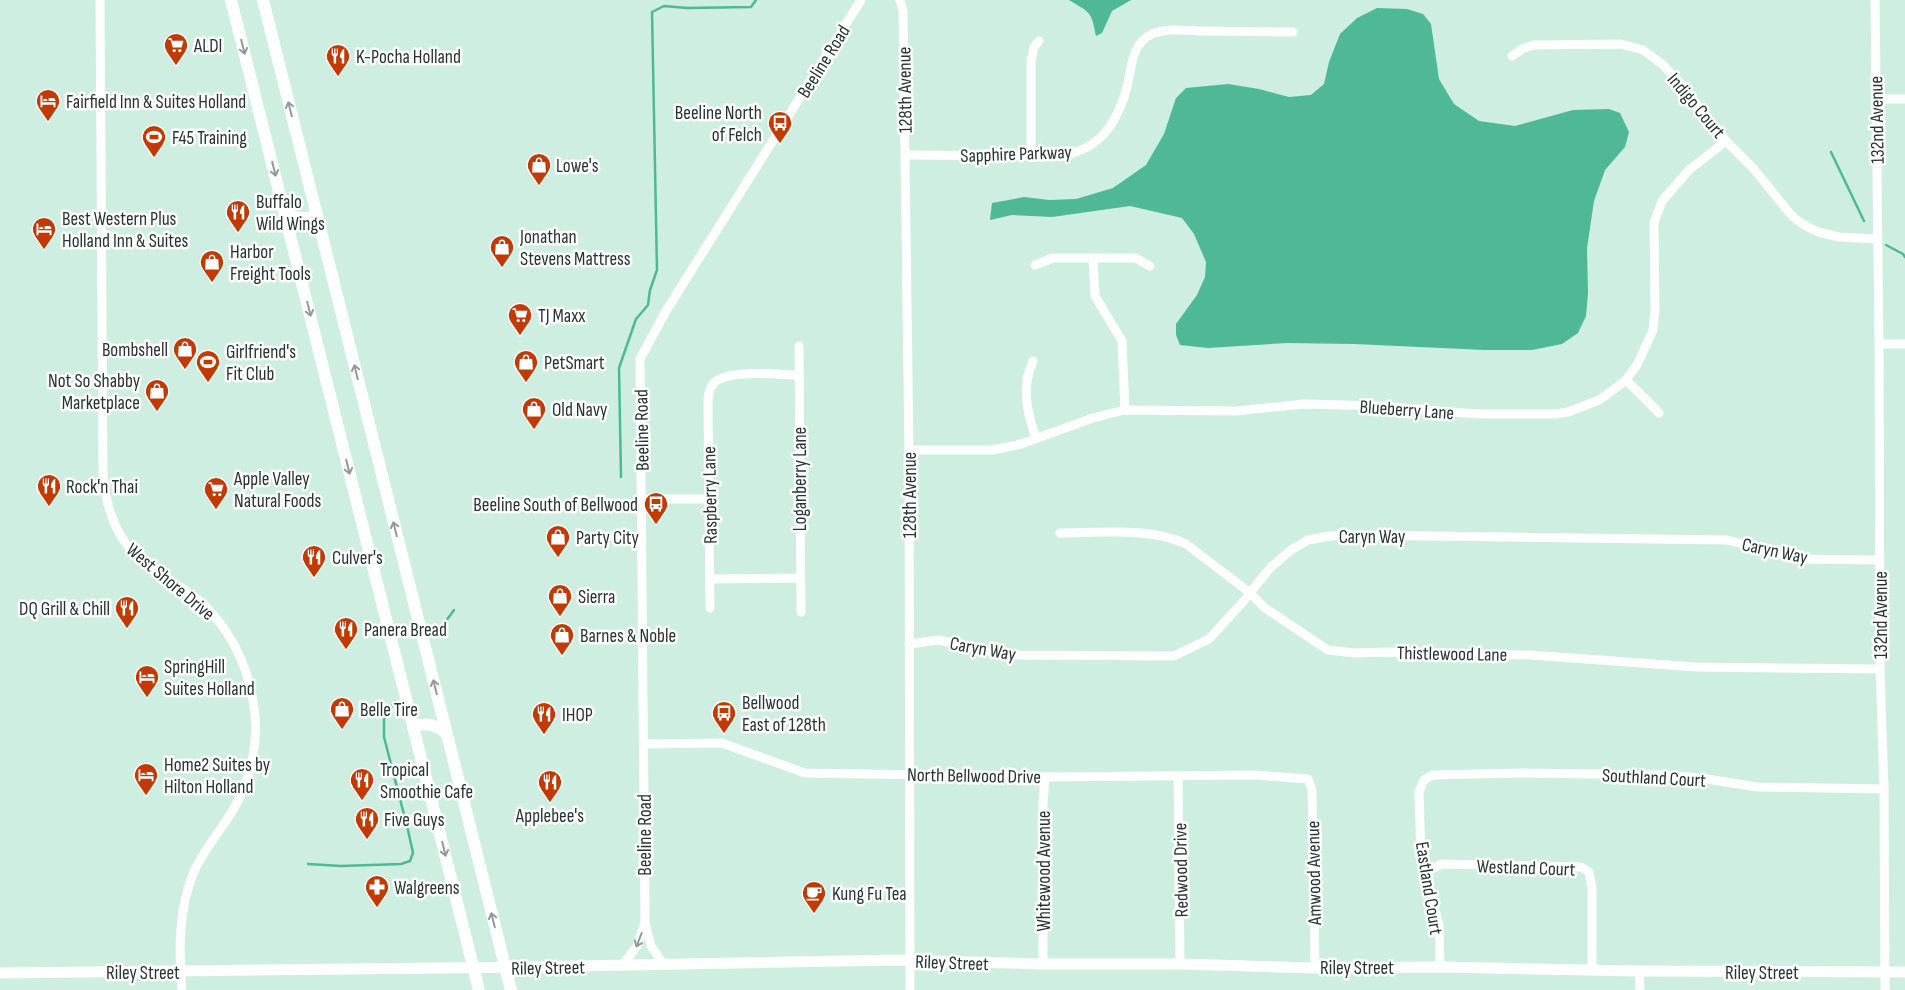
<svg xmlns="http://www.w3.org/2000/svg" width="1905" height="990" font-family="'Sofia Sans Condensed',sans-serif">
  <style>
    .water { fill: #4fb896 }
    .lines { fill: none; stroke-linecap: round; stroke-linejoin: round }
    .stream { stroke: #4fb896; stroke-width: 2.5 }
    .minor { stroke: #fff; stroke-width: 9 }
    .major { stroke: #fff; stroke-width: 11 }
    .highway { stroke: #fff; stroke-width: 12 }
    .oneway { stroke: #939a97 }
    .labels { text-anchor: middle; stroke-width: 5; stroke-linejoin: round; paint-order: stroke }
    .poi-label { font-size: 19px; fill: #27342f; stroke: #fff; text-anchor: start }
    .street-label { font-size: 19px; fill: #27342f; stroke: #fff }
  </style>
  <rect width="100%" height="100%" fill="#cdeee0"/>
  <g class="water">
    <path d="M1069,0H1131L1112,11L1102,33L1096,36C1091,10 1090,13 1069,0Z"/>
    <polygon points="1377,8 1407,9 1423,14 1431,24 1439,79 1454,104 1479,121 1515,126 1573,110 1609,109 1620,113 1629,132 1625,147 1605,170 1594,201 1587,248 1588,293 1586,316 1578,333 1562,344 1532,350 1485,350 1354,344 1287,343 1208,348 1180,345 1176,335 1176,324 1197,295 1205,277 1206,262 1194,234 1182,218 1130,206 1052,217 1012,215 990,220 992,203 1024,197 1049,200 1076,199 1113,188 1146,165 1164,134 1176,98 1186,88 1228,84 1259,89 1289,97 1311,95 1324,84 1329,62 1340,34 1357,18"/>
  </g>
  <g class="lines">
    <g class="stream">
      <polyline points="1831,152 1864,221"/>
      <polyline points="1886,245 1903,254 1905,257"/>
      <polyline points="621,477 619,368 636,319 648,305 650,290 657,270 652,12 664,6 687,8 751,7 756,0"/>
      <polyline points="438,632 454,610"/>
      <polyline points="308,864 341,866 401,864 410,861 413,853 408,830 384,737 384,719 395,701"/>
    </g>
    <g class="minor">
      <path d="M100,0L103,474C106,513 119,546 151,568C168,580 186,589 201,602C229,628 247,663 253,701C260,737 252,778 233,810C220,832 203,850 193,874C178,911 179,951 182,990"/>
      <polyline points="900,0 903,11 909,450 910,990"/>
      <polyline points="1875,0 1879,344 1880,669 1884,789 1885,990"/>
      <polyline points="1512,56 1524,48 1534,45 1621,44 1643,50 1662,64 1681,84 1726,141 1753,168 1792,216 1804,225 1818,232 1839,237 1877,239"/>
      <polyline points="1876,99 1905,99"/>
      <path d="M906,155L1061,156C1101,149 1117,123 1127,87C1132,67 1131,44 1152,34C1168,27 1189,31 1205,31C1234,31 1264,32 1293,32"/>
      <polyline points="1031,156 1031,61 1034,47 1039,41"/>
      <polyline points="1093,258 1095,296 1122,341 1125,410"/>
      <polyline points="1035,265 1053,258 1135,258 1150,266"/>
      <polyline points="1879,344 1905,344"/>
      <polyline points="799,346 801,612"/>
      <path d="M1033,361C1021,386 1027,413 1036,438"/>
      <polyline points="1626,380 1659,413"/>
      <polyline points="909,450 993,450 1021,444 1093,418 1125,410 1236,411 1304,404 1383,406 1449,412 1482,414 1555,414 1568,412 1599,400 1613,390 1626,380 1637,365 1653,330 1655,309 1654,223 1662,201 1689,170 1726,141"/>
      <polyline points="641,499 709,499"/>
      <path d="M1060,533C1099,533 1151,527 1186,544L1249,592L1265,608L1328,650L1354,653L1388,652L1530,655L1696,667L1880,669"/>
      <polyline points="710,579 799,578"/>
      <path d="M710,608L708,403C708,396 709,389 713,384C726,368 779,375 799,375"/>
      <polyline points="909,644 939,640 996,653 1018,655 1174,656 1209,639 1242,603 1270,568 1291,550 1308,540 1330,536 1354,535 1727,540 1799,559 1880,560"/>
      <polyline points="644,744 722,743 805,773 1045,777 1254,775 1308,779 1312,790 1315,968"/>
      <polyline points="1178,777 1180,964"/>
      <polyline points="1426,872 1442,864 1581,867 1589,872 1592,888 1592,970"/>
      <polyline points="645,922 640,359 666,311 861,0"/>
      <polyline points="1043,964 1043,804 1045,777"/>
      <polyline points="622,966 637,946 645,922 651,946 664,965"/>
      <polyline points="1440,967 1439,925 1421,858 1419,792 1424,780 1433,775 1519,773 1664,775 1701,778 1757,787 1884,789"/>
      <polyline points="1639,971 1640,990"/>
    </g>
    <polyline class="major" points="0,973 525,967 892,960 1043,964 1180,964 1315,968 1440,967 1639,971 1905,972"/>
    <g class="highway">
      <polyline points="231,0 479,990"/>
      <polyline points="263,0 511,990"/>
      <path d="M284,211C295,220 304,219 317,216"/>
      <path d="M413,726C428,723 435,724 447,734"/>
    </g>
  </g>
  <defs><path id="oneway-shaft" d="M-6 0H5M1.5-3L5.5 0L1.5 3" fill="none" stroke-width="1.6" stroke-linecap="round" stroke-linejoin="round" transform="scale(1.25)"/></defs>
  <g class="oneway">
    <use href="#oneway-shaft" transform="translate(243 47) rotate(76)"/>
    <use href="#oneway-shaft" transform="translate(290 109) rotate(-104)"/>
    <use href="#oneway-shaft" transform="translate(274 169) rotate(76)"/>
    <use href="#oneway-shaft" transform="translate(309 309) rotate(76)"/>
    <use href="#oneway-shaft" transform="translate(356 372) rotate(-104)"/>
    <use href="#oneway-shaft" transform="translate(348 467) rotate(76)"/>
    <use href="#oneway-shaft" transform="translate(395 529) rotate(-104)"/>
    <use href="#oneway-shaft" transform="translate(435 687) rotate(-104)"/>
    <use href="#oneway-shaft" transform="translate(444 849) rotate(76)"/>
    <use href="#oneway-shaft" transform="translate(493 920) rotate(-104)"/>
    <use href="#oneway-shaft" transform="translate(639 940) rotate(111)"/>
  </g>
  <defs>
    <g id="supermarket-pin" transform="scale(1.25)"><path d="M0 17L-7.5 6A9.5 9.5 0 1 1 7.5 6Z" fill="#c23a02" stroke="#fff"/><path d="M-6-5.5h2.5l.6 2H6L4.5 2H-2.5L-4.4-4H-6ZM-1.5 3.2a1.3 1.3 0 1 0 .1 0ZM3 3.2a1.3 1.3 0 1 0 .1 0Z" fill="#fff"/></g>
    <g id="restaurant-pin" transform="scale(1.25)"><path d="M0 17L-7.5 6A9.5 9.5 0 1 1 7.5 6Z" fill="#c23a02" stroke="#fff"/><path d="M-5-6h1v4h1v-4h1v4h1v-4h1v5L-1.5 .5V6h-2V.5L-5-1ZM5-6V6H3V1.5H1.5Q1.5-4 5-6Z" fill="#fff"/></g>
    <g id="hotel-pin" transform="scale(1.25)"><path d="M0 17L-7.5 6A9.5 9.5 0 1 1 7.5 6Z" fill="#c23a02" stroke="#fff"/><path d="M-6-4.5h1.5V1H6V5H4.5V3h-9V5H-6ZM-4 0a1.8 1.8 0 1 1 3.6 0ZM.5 0V-2.5h3Q6-2.5 6 0Z" fill="#fff"/></g>
    <g id="bus-pin" transform="scale(1.25)"><path d="M0 17L-7.5 6A9.5 9.5 0 1 1 7.5 6Z" fill="#c23a02" stroke="#fff"/><path d="M-5-6H5V4H4V6H2V4H-2V6H-4V4H-5ZM-3.5-4V0h7V-4ZM-3.5 1.2v1.5H-2V1.2ZM2 1.2v1.5H3.5V1.2Z" fill="#fff"/></g>
    <g id="stadium-pin" transform="scale(1.25)"><path d="M0 17L-7.5 6A9.5 9.5 0 1 1 7.5 6Z" fill="#c23a02" stroke="#fff"/><path d="M0-5a6.5 5 0 1 0 0 10a6.5 5 0 1 0 0-10ZM-3.5-1.8h7v3.6h-7Z" fill="#fff"/></g>
    <g id="shop-pin" transform="scale(1.25)"><path d="M0 17L-7.5 6A9.5 9.5 0 1 1 7.5 6Z" fill="#c23a02" stroke="#fff"/><path d="M-5-2.5h2.3a2.7 3.5 0 0 1 5.4 0H5L5.5 6h-11ZM-1.5-2.5h3a1.5 2.3 0 0 0-3 0Z" fill="#fff"/></g>
    <g id="pharmacy-pin" transform="scale(1.25)"><path d="M0 17L-7.5 6A9.5 9.5 0 1 1 7.5 6Z" fill="#c23a02" stroke="#fff"/><path d="M-2-6h4v4h4v4h-4v4h-4v-4h-4v-4h4Z" fill="#fff"/></g>
    <g id="cafe-pin" transform="scale(1.25)"><path d="M0 17L-7.5 6A9.5 9.5 0 1 1 7.5 6Z" fill="#c23a02" stroke="#fff"/><path d="M-5.5-4.5H6V0H3Q3 3.5 0 3.5H-2.5Q-5.5 3.5-5.5 0ZM3-3.2v2h1.7v-2ZM-6 4.5H4V6H-6Z" fill="#fff"/></g>
  </defs>
  <g fill-rule="evenodd">
    <use href="#supermarket-pin" x="176" y="45"/>
    <use href="#restaurant-pin" x="338" y="56"/>
    <use href="#hotel-pin" x="48" y="101"/>
    <use href="#bus-pin" x="780" y="123"/>
    <use href="#stadium-pin" x="154" y="137"/>
    <use href="#shop-pin" x="539" y="165"/>
    <use href="#restaurant-pin" x="238" y="212"/>
    <use href="#hotel-pin" x="44" y="229"/>
    <use href="#shop-pin" x="502" y="247"/>
    <use href="#shop-pin" x="212" y="262"/>
    <use href="#supermarket-pin" x="520" y="315"/>
    <use href="#shop-pin" x="185" y="349"/>
    <use href="#stadium-pin" x="208" y="362"/>
    <use href="#shop-pin" x="526" y="362"/>
    <use href="#shop-pin" x="157" y="391"/>
    <use href="#shop-pin" x="534" y="409"/>
    <use href="#restaurant-pin" x="49" y="486"/>
    <use href="#supermarket-pin" x="216" y="489"/>
    <use href="#bus-pin" x="656" y="504"/>
    <use href="#shop-pin" x="558" y="537"/>
    <use href="#restaurant-pin" x="314" y="557"/>
    <use href="#shop-pin" x="560" y="596"/>
    <use href="#restaurant-pin" x="127" y="608"/>
    <use href="#restaurant-pin" x="346" y="629"/>
    <use href="#shop-pin" x="562" y="635"/>
    <use href="#hotel-pin" x="147" y="677"/>
    <use href="#shop-pin" x="342" y="709"/>
    <use href="#bus-pin" x="724" y="713"/>
    <use href="#restaurant-pin" x="544" y="714"/>
    <use href="#hotel-pin" x="146" y="775"/>
    <use href="#restaurant-pin" x="362" y="780"/>
    <use href="#restaurant-pin" x="550" y="782"/>
    <use href="#restaurant-pin" x="367" y="819"/>
    <use href="#pharmacy-pin" x="377" y="887"/>
    <use href="#cafe-pin" x="814" y="893"/>
  </g>
  <g class="labels">
    <g class="poi-label">
      <text x="194" y="52">ALDI</text>
      <text x="356" y="63">K-Pocha Holland</text>
      <text x="66" y="108">Fairfield Inn &amp; Suites Holland</text>
      <text x="762" y="119" text-anchor="end">Beeline North<tspan x="762" dy="22">of Felch</tspan></text>
      <text x="172" y="144">F45 Training</text>
      <text x="556" y="172">Lowe's</text>
      <text x="256" y="208">Buffalo<tspan x="256" dy="22">Wild Wings</tspan></text>
      <text x="62" y="225">Best Western Plus<tspan x="62" dy="22">Holland Inn &amp; Suites</tspan></text>
      <text x="520" y="243">Jonathan<tspan x="520" dy="22">Stevens Mattress</tspan></text>
      <text x="230" y="258">Harbor<tspan x="230" dy="22">Freight Tools</tspan></text>
      <text x="538" y="322">TJ Maxx</text>
      <text x="168" y="356" text-anchor="end">Bombshell</text>
      <text x="226" y="358">Girlfriend's<tspan x="226" dy="22">Fit Club</tspan></text>
      <text x="544" y="369">PetSmart</text>
      <text x="140" y="387" text-anchor="end">Not So Shabby<tspan x="140" dy="22">Marketplace</tspan></text>
      <text x="552" y="416">Old Navy</text>
      <text x="234" y="485">Apple Valley<tspan x="234" dy="22">Natural Foods</tspan></text>
      <text x="66" y="493">Rock'n Thai</text>
      <text x="638" y="511" text-anchor="end">Beeline South of Bellwood</text>
      <text x="576" y="544">Party City</text>
      <text x="332" y="564">Culver's</text>
      <text x="578" y="603">Sierra</text>
      <text x="110" y="615" text-anchor="end">DQ Grill &amp; Chill</text>
      <text x="364" y="636">Panera Bread</text>
      <text x="580" y="642">Barnes &amp; Noble</text>
      <text x="164" y="673">SpringHill<tspan x="164" dy="22">Suites Holland</tspan></text>
      <text x="742" y="709">Bellwood<tspan x="742" dy="22">East of 128th</tspan></text>
      <text x="360" y="716">Belle Tire</text>
      <text x="562" y="721">IHOP</text>
      <text x="164" y="771">Home2 Suites by<tspan x="164" dy="22">Hilton Holland</tspan></text>
      <text x="380" y="776">Tropical<tspan x="380" dy="22">Smoothie Cafe</tspan></text>
      <text x="550" y="822" text-anchor="middle">Applebee's</text>
      <text x="384" y="826">Five Guys</text>
      <text x="394" y="894">Walgreens</text>
      <text x="832" y="900">Kung Fu Tea</text>
    </g>
    <g class="street-label">
      <text transform="translate(823 61) rotate(-58)" y="7">Beeline Road</text>
      <text transform="translate(904 90) rotate(-91)" y="7">128th Avenue</text>
      <text transform="translate(1697 105) rotate(50)" y="7">Indigo Court</text>
      <text transform="translate(1876 120) rotate(-91)" y="7">132nd Avenue</text>
      <text transform="translate(1016 153) rotate(-2)" y="7">Sapphire Parkway</text>
      <text transform="translate(1407 409) rotate(4)" y="7">Blueberry Lane</text>
      <text transform="translate(641 430) rotate(-91)" y="7">Beeline Road</text>
      <text transform="translate(799 479) rotate(-90)" y="7">Loganberry Lane</text>
      <text transform="translate(709 495) rotate(-91)" y="7">Raspberry Lane</text>
      <text transform="translate(909 495) rotate(-90)" y="7">128th Avenue</text>
      <text x="1372" y="543">Caryn Way</text>
      <text transform="translate(1775 550) rotate(12)" y="7">Caryn Way</text>
      <text transform="translate(171 581) rotate(40)" y="7">West Shore Drive</text>
      <text transform="translate(1880 615) rotate(-90)" y="7">132nd Avenue</text>
      <text transform="translate(983 648) rotate(10)" y="7">Caryn Way</text>
      <text transform="translate(1452 653) rotate(1)" y="7">Thistlewood Lane</text>
      <text transform="translate(974 775) rotate(1)" y="7">North Bellwood Drive</text>
      <text transform="translate(1654 777) rotate(3)" y="7">Southland Court</text>
      <text transform="translate(644 835) rotate(-90)" y="7">Beeline Road</text>
      <text transform="translate(1526 867) rotate(2)" y="7">Westland Court</text>
      <text transform="translate(1180 870) rotate(-91)" y="7">Redwood Drive</text>
      <text transform="translate(1043 871) rotate(-90)" y="7">Whitewood Avenue</text>
      <text transform="translate(1313 873) rotate(-91)" y="7">Amwood Avenue</text>
      <text transform="translate(1430 888) rotate(81)" y="7">Eastland Court</text>
      <text transform="translate(952 962) rotate(2)" y="7">Riley Street</text>
      <text transform="translate(548 967) rotate(-1)" y="7">Riley Street</text>
      <text x="1357" y="974">Riley Street</text>
      <text x="143" y="979">Riley Street</text>
      <text x="1762" y="979">Riley Street</text>
    </g>
  </g>
</svg>
